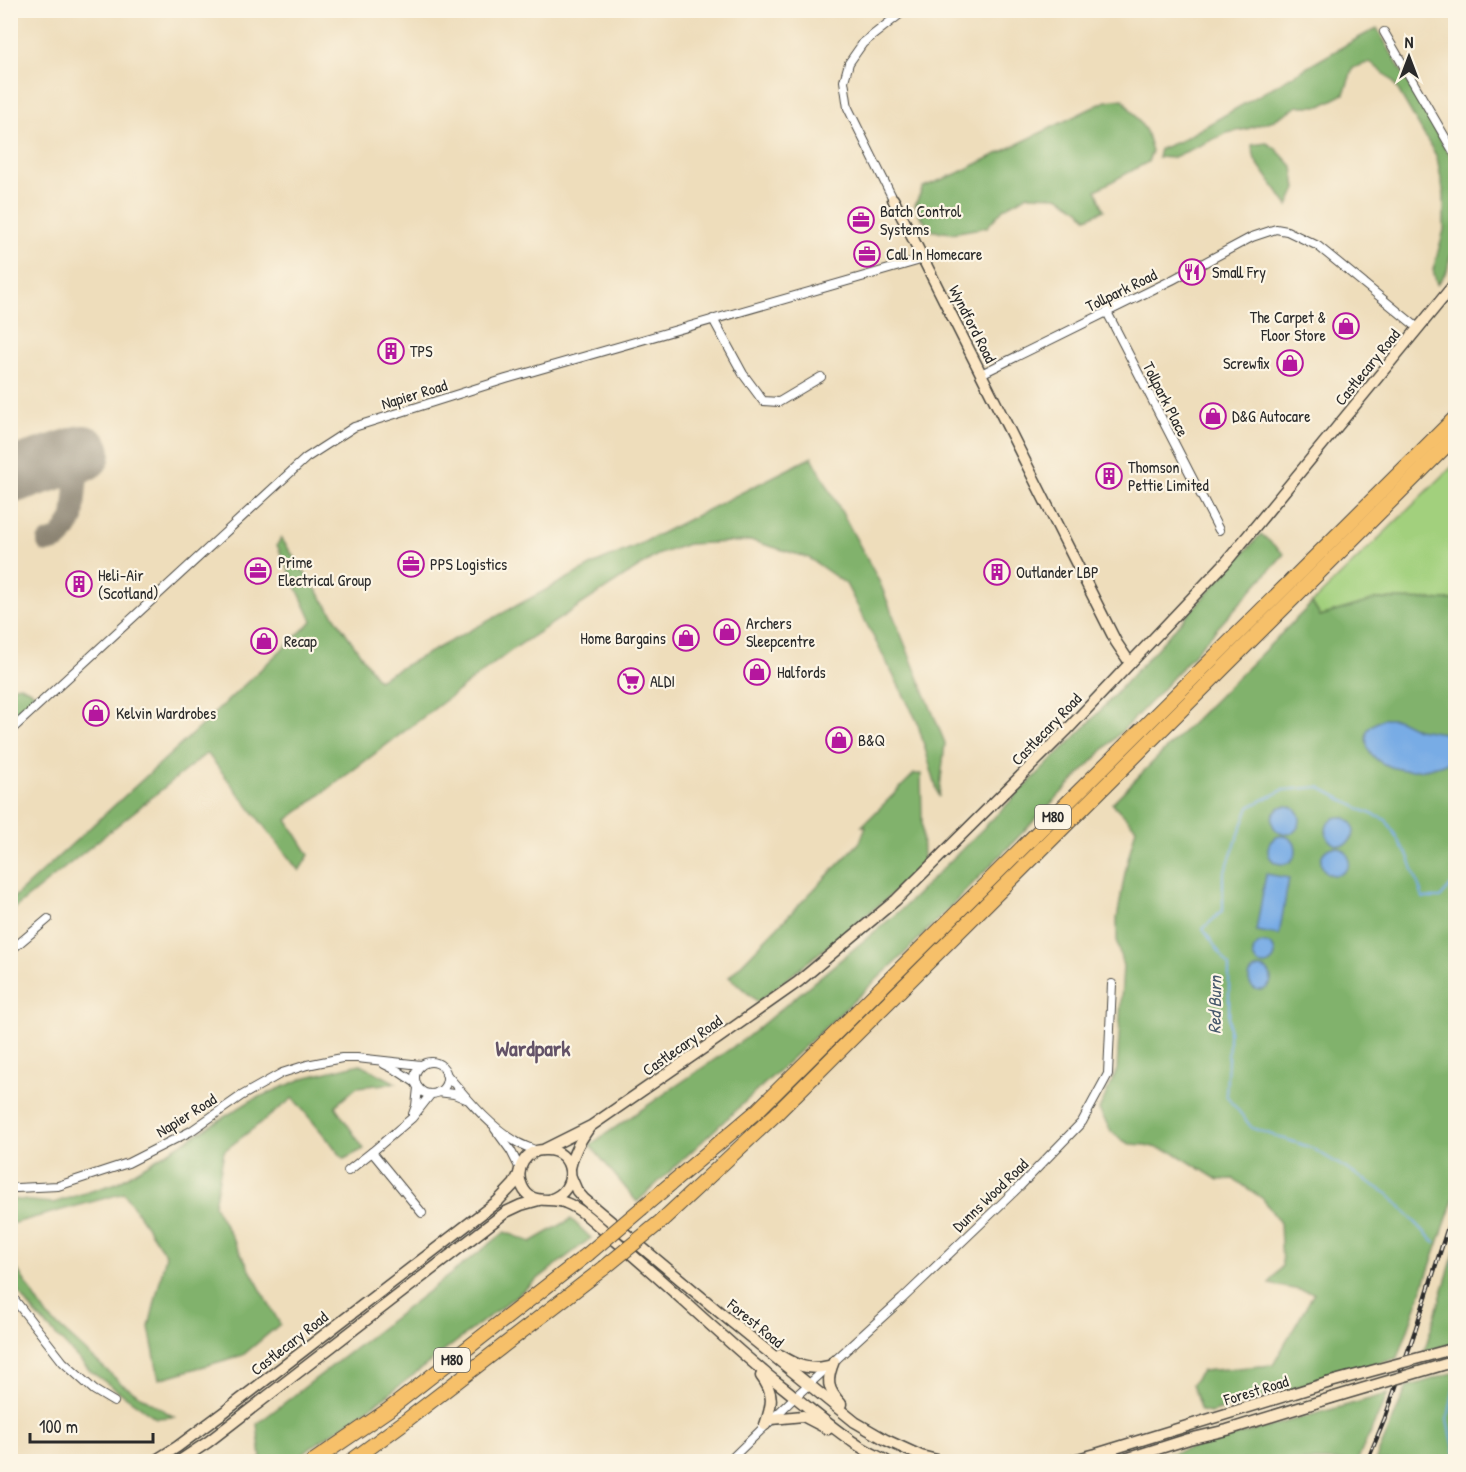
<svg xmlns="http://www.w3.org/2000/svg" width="1466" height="1472" font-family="'Patrick Hand',sans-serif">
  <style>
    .green { fill: #a2d07d; stroke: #667e54; stroke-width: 1.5 }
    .forest { fill: #81b26c; stroke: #566e4c; stroke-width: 1.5 }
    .water { fill: #78ace5; stroke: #526c88; stroke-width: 1.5 }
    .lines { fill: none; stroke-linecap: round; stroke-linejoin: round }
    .stream { stroke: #78ace5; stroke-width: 2 }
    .taxiway { stroke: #8c8473; stroke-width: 22 }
    .runway { stroke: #8c8473; stroke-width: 56 }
    .street-casing { stroke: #484641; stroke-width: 10 }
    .secondary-casing { stroke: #484641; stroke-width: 13 }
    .highway-casing { stroke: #484641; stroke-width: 16 }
    .street { stroke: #fff; stroke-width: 8 }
    .secondary { stroke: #fbe6c4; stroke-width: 10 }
    .highway { stroke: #f6c06b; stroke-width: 14 }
    .rail-casing { stroke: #2b2b2b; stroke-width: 4.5 }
    .rail { stroke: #fcf5e5; stroke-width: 2; stroke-dasharray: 7; stroke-linecap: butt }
    .secondary-bridge-casing { stroke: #484641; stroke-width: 13; stroke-linecap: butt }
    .highway-bridge-casing { stroke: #484641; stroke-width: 16; stroke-linecap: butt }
    .secondary-bridge { stroke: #fbe6c4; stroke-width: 10 }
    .highway-bridge { stroke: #f6c06b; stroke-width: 14 }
    .labels { text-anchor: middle; stroke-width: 4.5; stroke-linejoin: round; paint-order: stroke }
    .shield { fill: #fcf5e5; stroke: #6a6863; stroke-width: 1.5 }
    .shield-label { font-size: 15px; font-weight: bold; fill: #2b2b2b }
    .poi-label { font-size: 16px; fill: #2b2b2b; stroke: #fcf5e5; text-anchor: start }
    .street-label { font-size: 16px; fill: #2b2b2b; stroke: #fcf5e5 }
    .water-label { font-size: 18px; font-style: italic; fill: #46586c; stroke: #fcf5e5 }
    .district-label { font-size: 22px; font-weight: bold; fill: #645368; stroke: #fcf5e5 }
  </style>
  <rect width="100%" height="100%" fill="#fcf5e5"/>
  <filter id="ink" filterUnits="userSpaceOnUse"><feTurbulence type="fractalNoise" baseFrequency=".0167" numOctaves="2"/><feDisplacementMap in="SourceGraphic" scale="12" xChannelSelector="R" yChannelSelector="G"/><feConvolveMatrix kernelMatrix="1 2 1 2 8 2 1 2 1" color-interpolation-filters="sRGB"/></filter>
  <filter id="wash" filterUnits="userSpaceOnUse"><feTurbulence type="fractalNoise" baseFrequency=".008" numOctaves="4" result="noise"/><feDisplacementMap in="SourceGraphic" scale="24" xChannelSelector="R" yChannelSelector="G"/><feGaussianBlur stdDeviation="1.35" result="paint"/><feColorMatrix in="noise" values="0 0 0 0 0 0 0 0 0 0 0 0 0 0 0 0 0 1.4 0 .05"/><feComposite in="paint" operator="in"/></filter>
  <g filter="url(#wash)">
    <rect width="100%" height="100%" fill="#edb"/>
    <polygon class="green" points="1455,464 1455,600 1378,599 1320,616 1312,603"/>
    <g class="forest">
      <polygon points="1377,28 1455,165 1455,251 1450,257 1447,271 1437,285 1433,270 1444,230 1444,195 1437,157 1393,81 1370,62 1353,68 1344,94 1321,106 1298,106 1274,120 1247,129 1227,133 1172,158 1158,157 1160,149 1180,141 1351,42"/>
      <polygon points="1123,99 1146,131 1152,151 1148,162 1096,190 1104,210 1087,218 1080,210 1058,196 1028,195 1004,208 987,227 952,233 933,231 920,216 915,205 923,187 956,174 1106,101"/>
      <polygon points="1267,143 1276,149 1293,167 1296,189 1288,206 1255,160 1252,145"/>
      <polygon points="812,457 880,583 945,743 939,797 917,721 846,584 809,558 753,541 688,544 657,555 516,647 287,820 309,855 299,871 207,753 11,911 11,900 188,738 312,621 277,545 281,538 378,680 594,564 636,546"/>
      <polygon points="1261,534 1284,554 1158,694 902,956 637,1202 590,1145 746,1038 902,909 1088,724"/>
      <polygon points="1378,599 1455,600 1455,1195 1398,1358 1210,1413 1201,1411 1192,1384 1202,1371 1273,1365 1314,1293 1269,1284 1282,1266 1280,1223 1263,1199 1234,1179 1218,1180 1175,1153 1146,1145 1130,1144 1122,1140 1111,1131 1099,1110 1117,1070 1123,966 1117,944 1117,919 1126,867 1136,828 1112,803 1312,603 1320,616"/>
      <polygon points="19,685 38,695 11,721 11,687"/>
      <polygon points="914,774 921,774 923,862 890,896 758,1002 729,977 860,842 866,826 862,826"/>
      <polygon points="360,1064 396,1083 357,1087 335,1106 364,1149 344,1159 293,1098 224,1151 214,1205 280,1324 243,1355 159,1379 149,1327 166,1255 124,1193 11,1224 11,1199 53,1203 117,1183 252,1100 307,1077"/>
      <polygon points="571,1219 591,1238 382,1399 291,1461 256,1461 261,1458 257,1424 505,1232 531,1242"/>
      <polygon points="1455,1250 1455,1343 1424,1352"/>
      <polygon points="10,1258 47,1316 123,1385 174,1417 156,1418 90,1371 33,1311 11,1282"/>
      <polygon points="1455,1372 1455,1461 1375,1461 1407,1387"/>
      <polygon points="1388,1394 1357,1461 1159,1461 1158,1457"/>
    </g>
    <g class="water">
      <path d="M1383,719H1397L1417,729L1444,733L1455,740V753L1451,761C1436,767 1416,773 1399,769C1385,766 1371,759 1367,745C1366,741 1366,735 1367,731C1370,725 1378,722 1383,719Z"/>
      <circle cx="1286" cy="820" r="14"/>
      <circle cx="1340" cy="831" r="14"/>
      <circle cx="1282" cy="850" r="14"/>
      <circle cx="1335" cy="861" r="14"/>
      <polygon points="1266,874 1289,878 1279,935 1256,931"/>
      <circle cx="1264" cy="954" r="11"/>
      <circle cx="1260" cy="979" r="11"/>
    </g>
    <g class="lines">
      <g class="stream">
        <polyline points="1435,1243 1388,1194 1312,1148 1252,1128 1226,1095 1229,1042 1229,966 1203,929 1223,910 1223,877 1249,807 1283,790 1319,787 1362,810 1386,820 1409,858 1423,898 1440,898 1456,880"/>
        <polyline points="1454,1262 1456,1274"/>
        <polyline points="1455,1383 1448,1419 1456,1457"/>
      </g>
      <polyline class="taxiway" points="48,542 58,539 62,535 73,518 77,476 71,457"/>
      <polyline class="runway" points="10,476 83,453"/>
    </g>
  </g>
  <g filter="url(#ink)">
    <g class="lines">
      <g class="street-casing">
        <g id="street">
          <polyline points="1384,32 1456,156"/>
          <polyline points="893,199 848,108 844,81 849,63 863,43 905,10"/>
          <polyline points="1107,312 1219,530"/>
          <polyline points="713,319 743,374 763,401 779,402 821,377"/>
          <polyline points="981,374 1172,280 1252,237 1276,229 1287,231 1318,246 1418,328"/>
          <polyline points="10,731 306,458 354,427 506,379 924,259"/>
          <polyline points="10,951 48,919"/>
          <circle cx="431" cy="1078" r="16"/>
          <polyline points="384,1064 398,1071 416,1083"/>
          <path d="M446,1074C467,1098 487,1124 515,1141C521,1145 530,1148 537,1151"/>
          <polyline points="438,1092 454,1094 466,1099"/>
          <polyline points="413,1114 416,1106 418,1088"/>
          <polyline points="495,1129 511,1151 520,1169"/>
          <polyline points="348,1171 372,1152"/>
          <polyline points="10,1187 17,1188 58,1186 128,1163 191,1131 241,1096 282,1073 307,1065 342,1058 357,1058 421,1065"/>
          <polyline points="422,1213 372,1152 412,1118 431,1094"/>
          <polyline points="10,1294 63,1362 94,1390 114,1402"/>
          <polyline points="728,1462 795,1397 902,1299 1020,1186 1082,1122 1108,1074 1112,984"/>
        </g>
      </g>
      <g class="secondary-casing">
        <g id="secondary">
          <polyline points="893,199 1116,642 1130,663"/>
          <polyline points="545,1149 591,1126 717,1039 798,982 896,900 1066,731 1227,561 1456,282"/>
          <path d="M570,1168C573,1152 580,1141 589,1128"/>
          <polyline points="571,1177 577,1191 584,1199 718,1311 855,1422 886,1440 921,1456 945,1462"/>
          <path d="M549,1200C581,1191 575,1148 544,1150C526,1150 514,1169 522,1186C531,1207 550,1196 566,1203C584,1210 601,1229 616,1241C666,1283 713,1329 763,1371C773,1380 785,1388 795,1397C815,1413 835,1430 856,1444C866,1451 878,1456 888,1462"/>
          <path d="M780,1355C797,1365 807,1371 828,1366"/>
          <path d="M834,1361C826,1380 827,1389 841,1404"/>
          <path d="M761,1376C775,1394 772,1405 765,1425"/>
          <polyline points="772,1419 803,1416 828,1429"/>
          <polyline points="153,1462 177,1447 224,1412 498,1201 514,1184 519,1174"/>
          <polyline points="178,1462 208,1442 506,1212 521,1205 539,1200"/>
          <polyline points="1066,1462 1096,1454 1327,1383"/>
          <polyline points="1116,1462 1189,1439 1227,1430 1331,1398"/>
        </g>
      </g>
      <g class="highway-casing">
        <g id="highway">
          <polyline points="642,1208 757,1111 1456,417"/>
          <polyline points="659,1223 776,1114 1456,436"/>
          <polyline points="312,1462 388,1410 588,1254"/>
          <polyline points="350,1462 403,1423 604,1268"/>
        </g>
      </g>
      <use href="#street" class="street"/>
      <use href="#secondary" class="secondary"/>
      <use href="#highway" class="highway"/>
      <g class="rail-casing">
        <polyline id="rail" points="1367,1462 1385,1418 1416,1328 1456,1202"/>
      </g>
      <use href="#rail" class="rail"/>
      <g class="secondary-bridge-casing">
        <g id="secondary-bridge">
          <polyline points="1327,1383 1456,1348"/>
          <polyline points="1331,1398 1456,1361"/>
        </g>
      </g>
      <g class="highway-bridge-casing">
        <g id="highway-bridge">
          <polyline points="588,1254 642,1208"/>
          <polyline points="604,1268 659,1223"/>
        </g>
      </g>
      <use href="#secondary-bridge" class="secondary-bridge"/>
      <use href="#highway-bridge" class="highway-bridge"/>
    </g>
  </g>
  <defs>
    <g id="office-ring" transform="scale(1.35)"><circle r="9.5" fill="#fcf5e5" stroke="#b5179e" stroke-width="1.5"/><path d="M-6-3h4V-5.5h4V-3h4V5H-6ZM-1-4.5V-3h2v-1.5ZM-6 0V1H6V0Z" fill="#b5179e"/></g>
    <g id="restaurant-ring" transform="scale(1.35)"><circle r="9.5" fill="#fcf5e5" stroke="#b5179e" stroke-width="1.5"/><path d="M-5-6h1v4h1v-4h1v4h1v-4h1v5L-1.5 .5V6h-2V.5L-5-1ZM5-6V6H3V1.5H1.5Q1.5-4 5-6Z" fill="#b5179e"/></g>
    <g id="shop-ring" transform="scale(1.35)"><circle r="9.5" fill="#fcf5e5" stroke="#b5179e" stroke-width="1.5"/><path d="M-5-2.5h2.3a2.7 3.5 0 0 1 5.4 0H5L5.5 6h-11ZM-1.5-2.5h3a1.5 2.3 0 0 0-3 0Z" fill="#b5179e"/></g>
    <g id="building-ring" transform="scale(1.35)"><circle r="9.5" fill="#fcf5e5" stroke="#b5179e" stroke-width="1.5"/><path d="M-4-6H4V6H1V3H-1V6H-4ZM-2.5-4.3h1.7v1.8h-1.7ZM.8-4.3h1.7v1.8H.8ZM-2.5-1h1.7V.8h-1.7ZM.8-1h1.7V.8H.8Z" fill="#b5179e"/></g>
    <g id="supermarket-ring" transform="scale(1.35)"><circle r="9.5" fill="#fcf5e5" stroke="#b5179e" stroke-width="1.5"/><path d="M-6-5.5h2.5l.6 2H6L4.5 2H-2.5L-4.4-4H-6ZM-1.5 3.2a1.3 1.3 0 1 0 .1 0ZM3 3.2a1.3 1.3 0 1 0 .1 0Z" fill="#b5179e"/></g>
  </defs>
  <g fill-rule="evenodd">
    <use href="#office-ring" x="861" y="220"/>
    <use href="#office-ring" x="867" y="254"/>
    <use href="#restaurant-ring" x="1192" y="272"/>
    <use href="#shop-ring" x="1346" y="326"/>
    <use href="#building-ring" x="391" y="351"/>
    <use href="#shop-ring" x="1290" y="363"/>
    <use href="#shop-ring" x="1213" y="416"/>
    <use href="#building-ring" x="1109" y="476"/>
    <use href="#office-ring" x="411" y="564"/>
    <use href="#office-ring" x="258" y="571"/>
    <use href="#building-ring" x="997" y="572"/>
    <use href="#building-ring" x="79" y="584"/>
    <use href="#shop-ring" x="727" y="632"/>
    <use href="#shop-ring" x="686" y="638"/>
    <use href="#shop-ring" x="264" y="641"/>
    <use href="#shop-ring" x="757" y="672"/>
    <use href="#supermarket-ring" x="631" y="681"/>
    <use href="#shop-ring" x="96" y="713"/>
    <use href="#shop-ring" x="839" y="740"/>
  </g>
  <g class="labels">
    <g class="shield">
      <rect x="1035" y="805" width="36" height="24" rx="4.5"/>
      <rect x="434" y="1348" width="36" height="24" rx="4.5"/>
    </g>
    <g class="shield-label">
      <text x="1053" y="822">M80</text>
      <text x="452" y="1365">M80</text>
    </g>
    <g class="poi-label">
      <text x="880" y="217">Batch Control<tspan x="880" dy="18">Systems</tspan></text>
      <text x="886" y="260">Call In Homecare</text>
      <text x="1212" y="278">Small Fry</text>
      <text x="1326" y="323" text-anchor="end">The Carpet &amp;<tspan x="1326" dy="18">Floor Store</tspan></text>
      <text x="410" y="357">TPS</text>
      <text x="1270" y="369" text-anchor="end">Screwfix</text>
      <text x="1232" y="422">D&amp;G Autocare</text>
      <text x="1128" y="473">Thomson<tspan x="1128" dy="18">Pettie Limited</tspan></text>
      <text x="278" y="568">Prime<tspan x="278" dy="18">Electrical Group</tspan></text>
      <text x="430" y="570">PPS Logistics</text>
      <text x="1016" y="578">Outlander LBP</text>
      <text x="98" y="581">Heli-Air<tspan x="98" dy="18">(Scotland)</tspan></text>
      <text x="746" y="629">Archers<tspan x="746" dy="18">Sleepcentre</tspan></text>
      <text x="666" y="644" text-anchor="end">Home Bargains</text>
      <text x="284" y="647">Recap</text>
      <text x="777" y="678">Halfords</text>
      <text x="650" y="687">ALDI</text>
      <text x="116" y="719">Kelvin Wardrobes</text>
      <text x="858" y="746">B&amp;Q</text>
    </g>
    <g class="street-label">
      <text transform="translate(1121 290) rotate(-26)" y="6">Tollpark Road</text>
      <text transform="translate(973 324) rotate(63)" y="6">Wyndford Road</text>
      <text transform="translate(1367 367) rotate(-51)" y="6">Castlecary Road</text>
      <text transform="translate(414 394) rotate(-17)" y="6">Napier Road</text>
      <text transform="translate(1166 399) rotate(63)" y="6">Tollpark Place</text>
      <text transform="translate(1046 729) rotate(-46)" y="6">Castlecary Road</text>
      <text transform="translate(682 1045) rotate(-35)" y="6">Castlecary Road</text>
      <text transform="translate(186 1115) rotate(-32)" y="6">Napier Road</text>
      <text transform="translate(990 1195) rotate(-44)" y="6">Dunns Wood Road</text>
      <text transform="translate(756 1323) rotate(39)" y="6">Forest Road</text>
      <text transform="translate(289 1343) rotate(-38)" y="6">Castlecary Road</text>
      <text transform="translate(1256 1390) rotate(-17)" y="6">Forest Road</text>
    </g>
    <g class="water-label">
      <text transform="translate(1215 1005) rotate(-89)" y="6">Red Burn</text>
    </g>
    <g class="district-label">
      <text x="533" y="1056">Wardpark</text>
    </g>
  </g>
  <rect width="1466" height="1472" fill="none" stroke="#fcf5e5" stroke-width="36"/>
  <g transform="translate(1409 57)" stroke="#fcf5e5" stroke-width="4.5" paint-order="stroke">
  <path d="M0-4.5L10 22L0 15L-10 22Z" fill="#2b2b2b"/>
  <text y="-9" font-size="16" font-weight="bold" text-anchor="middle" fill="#2b2b2b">N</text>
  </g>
  <path d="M30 1433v9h123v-9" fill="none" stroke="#2b2b2b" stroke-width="3"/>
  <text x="39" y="1433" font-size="18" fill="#2b2b2b" stroke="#fcf5e5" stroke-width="4.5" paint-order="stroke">100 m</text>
</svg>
